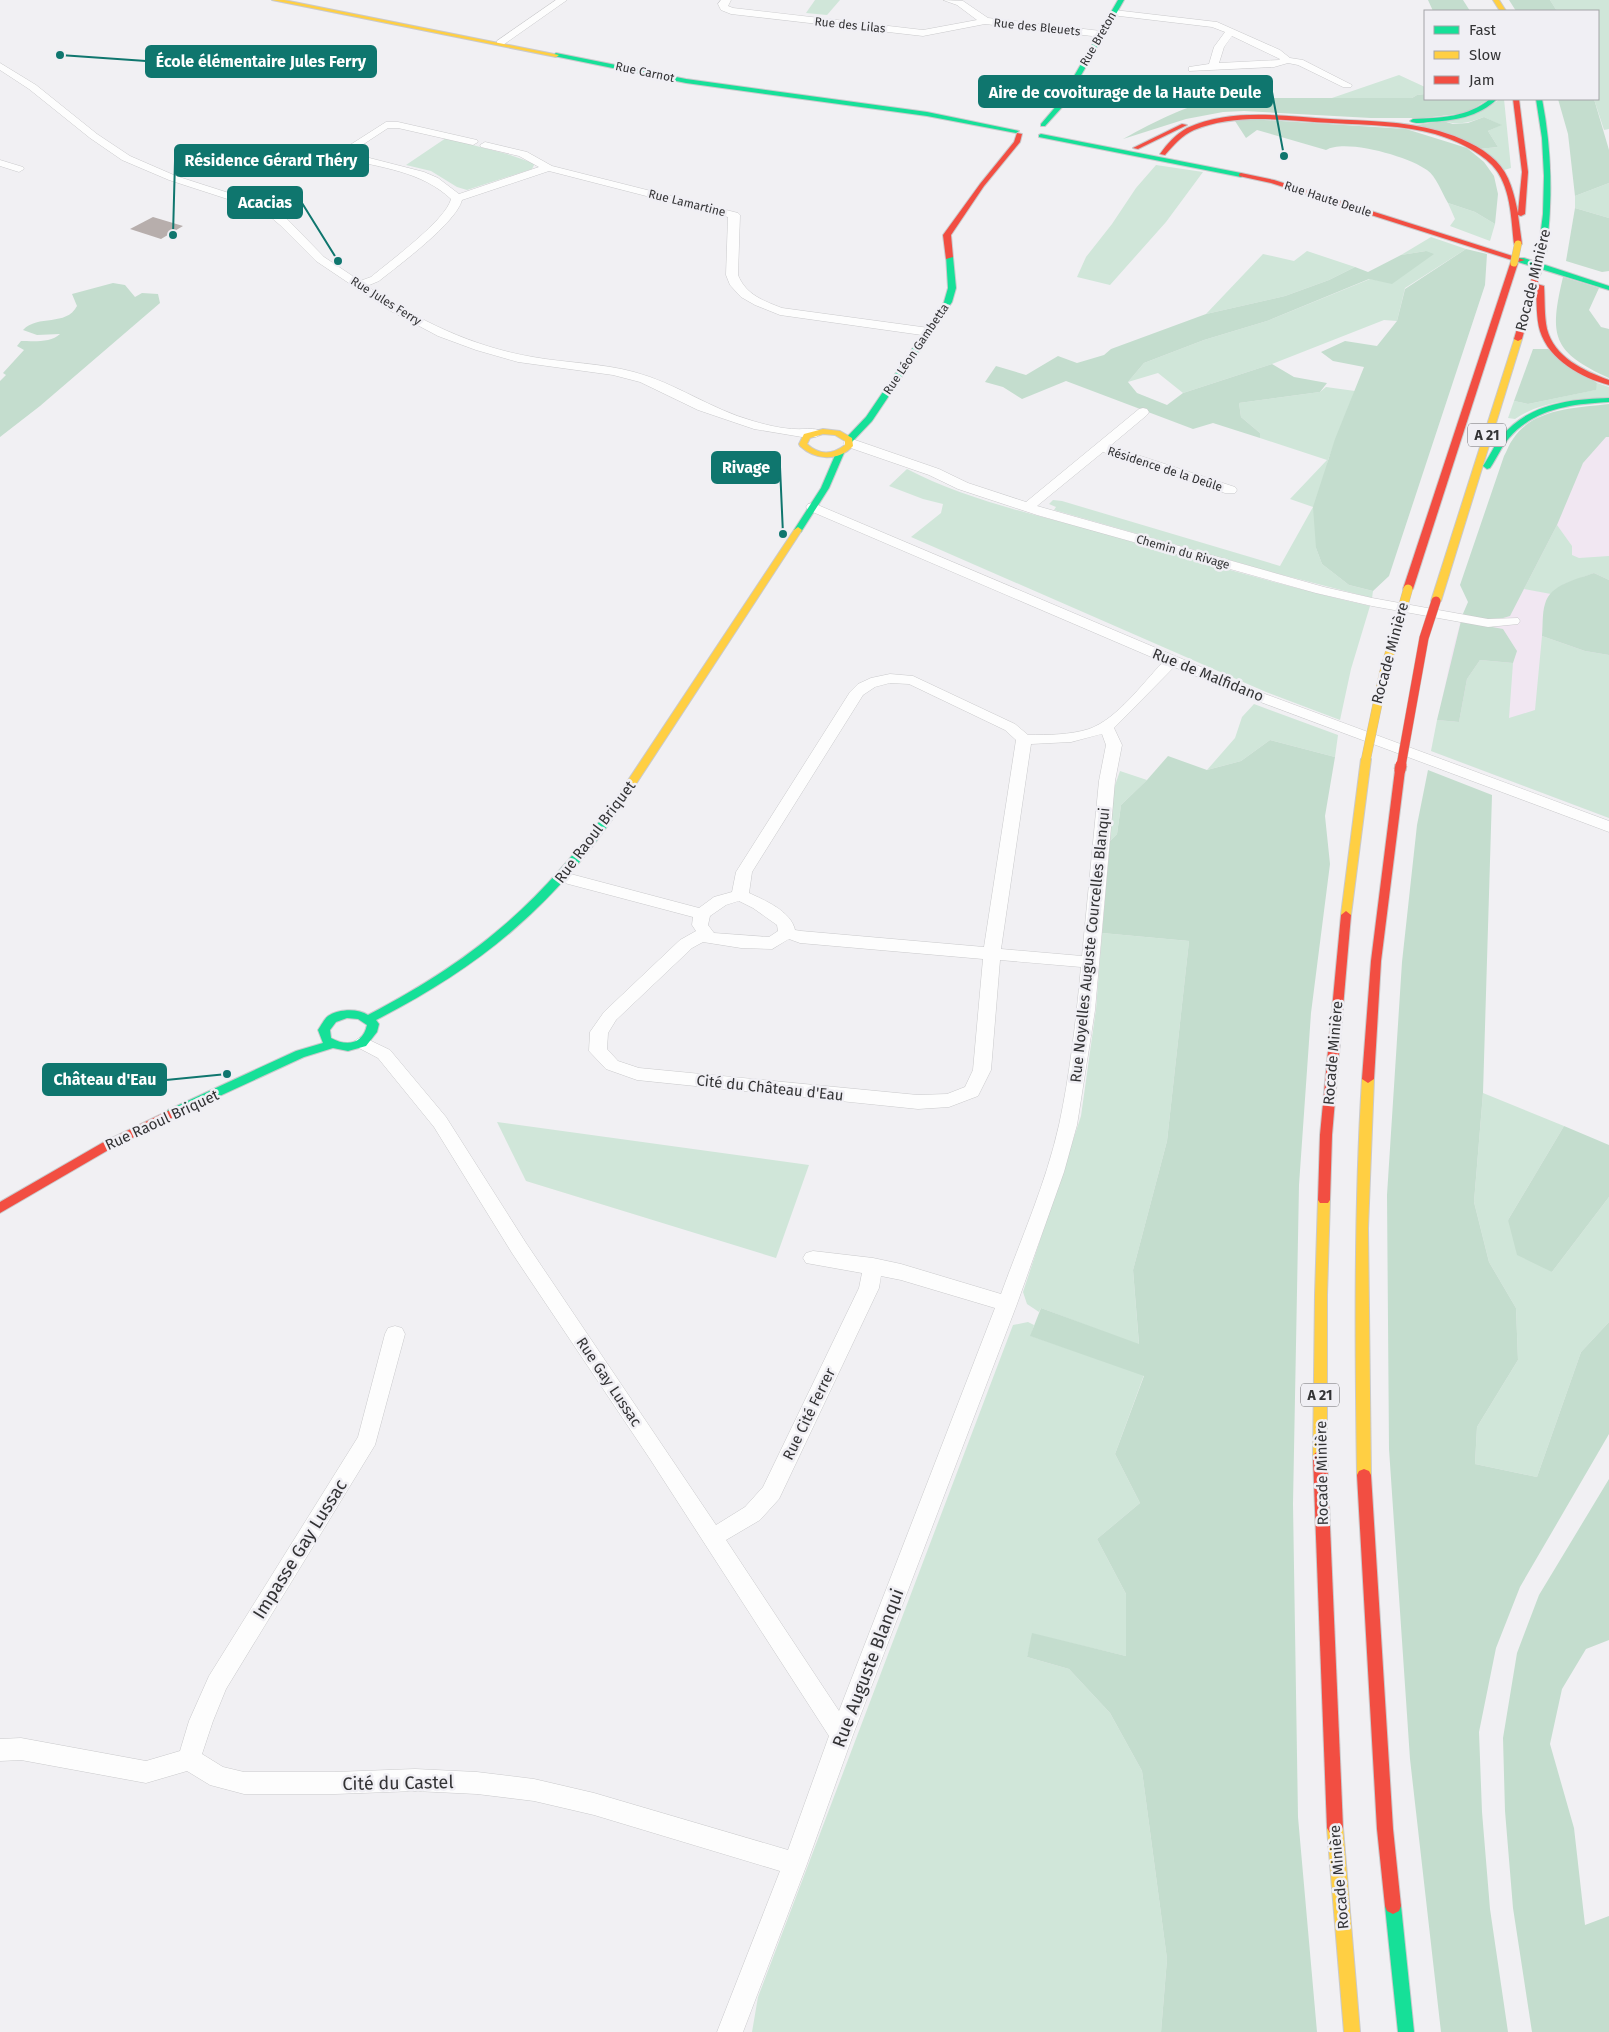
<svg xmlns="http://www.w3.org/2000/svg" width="1609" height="2032" font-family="'Fira Sans',sans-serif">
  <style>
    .industrial { fill: #f1e7f2 }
    .green { fill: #d0e6d9 }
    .forest { fill: #c4ddce }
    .building { fill: #b7aeac }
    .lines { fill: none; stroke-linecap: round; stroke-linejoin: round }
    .street-casing { stroke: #cacacc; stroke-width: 1 }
    .fast-casing { stroke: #cacacc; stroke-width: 2 }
    .slow-casing { stroke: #cacacc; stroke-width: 2 }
    .jam-casing { stroke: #cacacc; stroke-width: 2 }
    .street { fill: #fdfdfd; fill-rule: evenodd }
    .fast { fill: #16e098; fill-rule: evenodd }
    .slow { fill: #ffcf43; fill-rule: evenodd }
    .jam { fill: #f24e42; fill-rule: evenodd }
    .fast-bridge-casing { stroke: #c5beb9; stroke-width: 8; stroke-linecap: butt }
    .slow-bridge-far1-casing { stroke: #c5beb9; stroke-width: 8; stroke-linecap: butt }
    .slow-bridge-casing { stroke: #c5beb9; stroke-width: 10; stroke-linecap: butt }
    .jam-bridge-far1-casing { stroke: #c5beb9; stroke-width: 10; stroke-linecap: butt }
    .jam-bridge-casing { stroke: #c5beb9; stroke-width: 13; stroke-linecap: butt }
    .fast-bridge { stroke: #16e098; stroke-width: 7 }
    .slow-bridge-far1 { stroke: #ffcf43; stroke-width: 7 }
    .slow-bridge { stroke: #ffcf43; stroke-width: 9 }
    .jam-bridge-far1 { stroke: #f24e42; stroke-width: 9 }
    .jam-bridge { stroke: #f24e42; stroke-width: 11 }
    .labels { text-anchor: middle; stroke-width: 5; stroke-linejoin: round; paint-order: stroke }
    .far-street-label { font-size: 12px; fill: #333335; stroke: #f0eff4 }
    .shield { fill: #f0eff4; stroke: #6c6b6e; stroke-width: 1 }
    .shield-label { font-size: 14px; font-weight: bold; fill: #333335 }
    .street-label { font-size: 15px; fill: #333335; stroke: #f0eff4 }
    .near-street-label { font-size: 18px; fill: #333335; stroke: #f0eff4 }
    .leader { fill: none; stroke: #0f766e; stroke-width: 2 }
    .callout-dot { fill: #0f766e; stroke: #f0eff4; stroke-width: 2 }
    .callout { fill: #0f766e; stroke: #0f766e; stroke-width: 2 }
    .callout-label { font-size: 16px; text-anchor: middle; font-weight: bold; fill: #fff }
  </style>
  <rect width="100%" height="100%" fill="#f1f0f3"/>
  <polygon class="industrial" points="1609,413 1609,818 1431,751 1452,652 1462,616"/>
  <g class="green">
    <polygon points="815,0 840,0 827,15 806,13"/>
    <polygon points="1550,0 1609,0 1609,129 1604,130 1594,99 1598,99 1598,11 1557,11"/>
    <polygon points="1399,75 1425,87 1425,94 1417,95 1412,98 1329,99"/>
    <path d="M1499,99H1504L1511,168L1504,170L1479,149L1498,147L1488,131L1501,125L1484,117C1470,122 1459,126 1443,121L1496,102Z"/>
    <polygon points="446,138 507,154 533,163 534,165 532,169 467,190 457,187 431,171 406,165"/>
    <polygon points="1156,165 1203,172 1166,222 1110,285 1077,277 1086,257 1112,224 1136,188"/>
    <polygon points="1609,183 1609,218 1575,208 1575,196"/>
    <polygon points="1448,203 1475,212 1495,224 1490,241 1450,226 1455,219"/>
    <polygon points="1431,237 1466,249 1405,288 1397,321 1384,320 1272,364 1183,393 1158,373 1128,382 1144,363 1204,340 1267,321 1370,279 1392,283 1408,270 1426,251 1401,255"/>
    <polygon points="1307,251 1355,267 1329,280 1285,296 1206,314 1263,254 1294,261"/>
    <path d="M1597,383L1609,387V397C1576,400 1543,400 1515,419L1508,418L1514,401L1528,404L1595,390Z"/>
    <polygon points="1326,387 1355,391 1328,460 1316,548 1322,564 1349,585 1373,591 1372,598 1275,573 1054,510 1056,507 1049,504 1053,500 1062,501 1280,566 1313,507 1290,499 1327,460 1260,438 1260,433 1241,417 1239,403 1320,392"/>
    <path d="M907,469C964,499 1036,515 1098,532C1188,558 1278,585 1370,606L1351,669L1340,720L1266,692L911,537L941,513L943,504L923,499L889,486Z"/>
    <polygon points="1557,525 1572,546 1572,555 1579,558 1609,556 1609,580 1594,573 1564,584 1551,594 1524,589"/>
    <polygon points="1542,636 1585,651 1609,655 1609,818 1431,751 1437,720 1459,722 1467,679 1480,660 1513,663 1509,718 1535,710"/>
    <polygon points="1254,704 1338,735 1335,757 1270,740 1241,761 1207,770 1235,738 1242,717"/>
    <polygon points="1120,771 1147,780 1121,805 1117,834 1110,841 1114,788"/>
    <polygon points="1102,933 1189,941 1167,1141 1133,1270 1139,1345 1041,1308 1039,1312 1027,1304 1023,1292 1081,1116 1096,1009"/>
    <polygon points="1483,1093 1564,1126 1508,1220 1552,1272 1609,1197 1609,1322 1581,1352 1537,1477 1475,1464 1477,1427 1518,1360 1516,1308 1489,1262 1474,1202"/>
    <polygon points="497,1122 809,1165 776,1258 526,1181"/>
    <polygon points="1028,1322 1034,1325 1031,1336 1144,1375 1115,1454 1140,1503 1097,1539 1126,1594 1126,1656 1033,1634 1027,1657 1069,1669 1110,1713 1142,1771 1167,1959 1161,2032 752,2032 758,1997 1013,1325"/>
  </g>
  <g class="forest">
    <polygon points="1428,0 1463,0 1470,11 1433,11"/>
    <polygon points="1509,0 1550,0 1557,11 1516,11"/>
    <path d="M1425,94V99H1489L1466,113L1424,118H1371L1244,111L1223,112L1186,119L1123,139C1156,121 1188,104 1225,98H1412L1417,95Z"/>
    <polygon points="1558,99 1594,99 1609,150 1609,183 1575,196 1568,134"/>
    <polygon points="1484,117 1502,125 1488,131 1498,147 1479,149 1409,126 1443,121 1453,124 1468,123"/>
    <path d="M1249,119L1406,129L1467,148L1484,162L1494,176L1498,194L1495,224L1475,212L1448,203C1442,193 1436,176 1427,170C1410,157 1345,138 1326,150L1257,130L1246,138L1235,121Z"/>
    <polygon points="1575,208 1609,218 1609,271 1602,272 1566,261"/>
    <polygon points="1466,249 1487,254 1485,285 1389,576 1373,591 1349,585 1322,564 1316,548 1313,507 1335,439 1364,367 1333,361 1321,352 1345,341 1377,346 1397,321 1405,289"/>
    <polygon points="1426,251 1434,254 1392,284 1369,279 1267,321 1204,340 1144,363 1128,382 1137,393 1167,405 1183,393 1272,364 1294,377 1327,383 1320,392 1239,403 1241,417 1260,433 1260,438 1213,423 1193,429 1066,381 1022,399 1003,387 985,382 996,366 1026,375 1058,356 1077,363 1104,355 1111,349 1206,314 1285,296 1329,280 1355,267 1368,272 1401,255"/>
    <path d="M1563,277L1599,288L1589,310L1601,327L1609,329V378C1552,352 1549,336 1563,277Z"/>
    <path d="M113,283L125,285L135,297L142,293L158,294L160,303L40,406L0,437V381L6,375L3,373L24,350L17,346L21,341C33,341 51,343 60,334L37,335L23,330C38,314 66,327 77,306L72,294Z"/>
    <polygon points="1533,349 1548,349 1597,383 1596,390 1528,404 1514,401"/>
    <path d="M1609,404V437H1606L1583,463L1557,525L1510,616C1494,622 1479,619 1462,616L1468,602L1460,585L1504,456C1507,451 1509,444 1513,439C1533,408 1576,408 1609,404Z"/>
    <path d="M1594,573L1609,580V655L1585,651L1542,636C1543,626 1542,613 1545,604C1550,584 1578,579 1594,573Z"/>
    <polygon points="1461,621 1503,629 1517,651 1513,663 1480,660 1467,679 1459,722 1437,720"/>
    <polygon points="1270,740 1335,757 1325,816 1330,864 1311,1013 1299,1185 1293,1504 1298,1817 1317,2032 1161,2032 1167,1959 1142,1771 1110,1713 1069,1669 1027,1657 1032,1633 1126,1656 1126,1594 1097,1539 1140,1503 1115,1454 1144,1376 1030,1336 1041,1308 1139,1344 1133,1270 1167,1141 1189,941 1102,933 1110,841 1117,834 1121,805 1147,780 1168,756 1207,770 1241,761"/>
    <polygon points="1428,770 1492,795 1483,1093 1474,1202 1489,1262 1516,1308 1518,1360 1477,1427 1475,1464 1537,1477 1581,1352 1609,1322 1609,1434 1520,1587 1496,1648 1479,1732 1482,1812 1490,1909 1508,2032 1441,2032 1410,1759 1389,1449 1387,1195 1402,962 1417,825"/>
    <polygon points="1564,1126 1609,1145 1609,1197 1552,1272 1517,1255 1508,1220"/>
    <polygon points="1609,1479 1609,1640 1586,1649 1562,1689 1550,1744 1574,1828 1585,1925 1609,1916 1609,2032 1532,2032 1513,1908 1505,1811 1503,1738 1517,1653 1539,1595"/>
  </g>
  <polygon class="building" points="153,217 183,226 161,239 130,229"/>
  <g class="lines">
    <g class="street-casing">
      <g id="street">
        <polygon points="556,0 567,0 503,45 497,45 497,41"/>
        <polygon points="721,0 731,0 728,6 733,8 923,30 977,20 957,5 943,0 963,1 988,18 1101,31 1106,34 1101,37 985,24 923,36 731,14 721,10 718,4"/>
        <path d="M1114,10L1217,22L1280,50L1290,58L1303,60L1352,85L1351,87H1343L1298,65L1288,63L1274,67L1189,71V67L1209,64L1214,47L1225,32L1212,27L1111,15L1109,13ZM1232,36L1280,59L1279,60L1219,63L1224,47Z"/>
        <path d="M0,63L36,85L97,134L130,156L176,176L257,202L275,210L288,220L324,257L360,281L371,277C390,261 446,220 451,199C421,171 382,168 343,158L339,152L386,122H398L477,140L478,142L473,145L398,128H388L350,153L424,172L438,178L459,194L539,167L519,156L481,147L480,145L485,142L527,152L552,166L738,213L740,215L738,275C746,295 764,301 782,308L929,328L935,332L929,336L780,315L755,305L741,297L730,285L726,275L728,217L549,171L462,200C456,223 399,265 379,281L367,286C417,320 473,347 533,357C566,363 601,363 634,372C676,383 710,409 753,421C770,426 787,430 805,429C812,429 818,428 822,433L816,437H802L754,429L698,410L640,382L613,375L518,362L476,350L438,336L389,310L316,261L280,225L267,214L249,206L169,180L122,160L90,138L29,89L0,70Z"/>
        <polygon points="0,160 23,167 24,169 19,172 0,166"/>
        <polygon points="1143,408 1147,409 1149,412 1147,415 1110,446 1235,487 1237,490 1235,493 1225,493 1103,452 1037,506 1324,587 1372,598 1488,619 1518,618 1520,621 1518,624 1488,627 1372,606 1316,593 1037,515 958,489 929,475 845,446 844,443 845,440 855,440 939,469 968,483 1026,502 1139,409"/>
        <path d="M813,503L1265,694L1609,821V832L1255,700L1174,667L1114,728L1122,745L1115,781L1095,1010L1077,1125L1064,1172L1017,1304L853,1735L807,1864L743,2032H717L780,1871L594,1815L534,1801L477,1794L415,1791L335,1794H244L210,1785L187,1771L146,1783L21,1760L0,1761V1739L21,1738L146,1761L180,1751L189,1721L209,1676L358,1437L385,1334L388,1328L395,1326L402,1328L405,1334L375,1445L226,1689L213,1721L202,1754L223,1767L244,1772H335L415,1769L477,1772L534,1779L594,1793L788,1850L829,1736L650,1459L512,1253L434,1127L378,1058L357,1047L354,1043L357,1039L363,1037L390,1050L446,1117L526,1243L716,1525L745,1507L763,1487L859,1288L862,1273L806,1263L803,1258L806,1253L813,1251L873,1258L901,1264L1001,1294C1021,1239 1046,1183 1059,1125C1070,1074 1076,1020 1081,967L1000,960L991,1070L978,1096L949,1107L918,1109L637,1080L606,1069L589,1051L590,1032L604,1012L680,940L696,931L692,925L693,917L557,881L555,877L557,873L563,872L699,908L714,897L732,892L736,872L850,692L858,684L871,678L890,674L913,676L1015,724L1028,735C1048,735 1070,735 1089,729C1117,719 1142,684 1163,662L808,510L806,507L808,504ZM890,683L909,684L1005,730L1016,740L984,947L801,931L795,930C791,911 764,900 749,893L752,872L863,695L875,687ZM1102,734L1106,745L1099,781L1082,956L1001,949L1031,744L1071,742ZM739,901L753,908L777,925L778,931L769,937L714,933L708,925L710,916L726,905ZM789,939L800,943L983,959L973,1070L965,1087L947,1094L918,1095L639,1068L618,1061L607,1049L608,1033L616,1020L692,948L703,942L741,948L772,949ZM881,1276L901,1280L995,1308L839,1711L726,1540L760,1520L779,1499L879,1288Z"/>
      </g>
    </g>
    <g class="fast-casing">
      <g id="fast">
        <polygon points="1118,0 1124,0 1064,105 1045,126 1041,126 1041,124 1058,104"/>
        <polygon points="556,53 686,79 927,112 1019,131 1016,133 927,116 686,83 554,56 553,55"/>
        <path d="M1490,99H1497C1479,117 1453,121 1428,122C1422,123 1415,124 1410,121L1413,119C1441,118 1468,117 1490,99Z"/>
        <path d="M1536,99H1542C1552,151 1553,201 1546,253L1542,255L1538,253L1543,214L1544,176L1542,138Z"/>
        <polygon points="1041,134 1241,173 1244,175 1241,177 1039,137 1039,135"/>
        <polygon points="946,255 953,257 956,288 952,302 872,421 852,442 846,442 846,438 866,417 944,302 948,288"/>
        <polygon points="1518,258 1524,258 1609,286 1609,290 1518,262"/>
        <path d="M1609,398V402C1572,404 1535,408 1509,438C1501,447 1497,458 1490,468L1487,469L1483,466C1490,456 1494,445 1502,436C1528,404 1570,399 1609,398Z"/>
        <polygon points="840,450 844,453 829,488 801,532 795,532 794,530 821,488 836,453"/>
        <path d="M615,805L620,808C554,906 480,967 376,1020L379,1024L377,1032L366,1046L348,1051L333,1048L304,1057L176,1116H168L166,1113L168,1110L296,1051L323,1043L318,1030C321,1026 324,1019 328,1016C338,1009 358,1008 368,1015C476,959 540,903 611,806ZM347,1018L358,1019L367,1025C363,1044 347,1047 331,1038L330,1030L336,1022Z"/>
        <polygon points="1393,1898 1399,1901 1401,1906 1414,2032 1398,2032 1385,1906 1387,1901"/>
      </g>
    </g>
    <g class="slow-casing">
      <g id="slow">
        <polygon points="272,0 284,0 559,55 556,57"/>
        <polygon points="1493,0 1499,0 1506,11 1500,11"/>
        <polygon points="1515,337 1522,339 1441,601 1436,604 1433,603 1431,601"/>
        <path d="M823,429L840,431L852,438L853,446C838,462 815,460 800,446L799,444L804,434ZM823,434L835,435L845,441V445C832,455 819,455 807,444L810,438Z"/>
        <polygon points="798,527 802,530 619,810 611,810 610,808 611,806 794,530"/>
        <polygon points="1366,756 1371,759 1351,915 1346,919 1341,915 1361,759"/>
        <path d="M1368,1075L1374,1079L1368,1228L1371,1475L1369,1479L1364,1481L1359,1479L1357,1475C1355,1343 1354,1211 1362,1079Z"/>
        <polygon points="1324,1195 1328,1197 1330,1200 1327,1295 1327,1457 1325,1461 1320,1463 1315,1461 1313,1457 1315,1295 1318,1200 1320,1197"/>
        <polygon points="1335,1821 1340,1823 1343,1828 1360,2032 1344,2032 1327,1828 1330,1823"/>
      </g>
    </g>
    <g class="jam-casing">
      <g id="jam">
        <path d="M1513,99H1519L1528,172L1525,214L1521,216L1518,215L1522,244L1518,246L1514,244C1511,218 1511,185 1492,165C1477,150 1455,140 1435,134C1402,125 1367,125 1333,123C1287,121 1238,112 1194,130C1182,135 1173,146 1165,155L1160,154C1167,144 1176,134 1187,128C1231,108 1283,116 1330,119C1366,121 1404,121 1439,131C1459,137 1481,146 1496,161C1510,175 1514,194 1518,213L1522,172Z"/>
        <polygon points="1182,124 1187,125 1138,149 1133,148"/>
        <polygon points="1017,133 1022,134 1020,142 984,186 951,235 953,257 946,259 943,235 980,184 1014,142"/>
        <polygon points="1241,173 1274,180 1525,260 1518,262 1271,183 1239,176 1239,174"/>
        <polygon points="1511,261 1518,263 1413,589 1408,592 1405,591 1403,589"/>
        <path d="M1535,267L1542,269L1537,284L1544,286C1545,300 1544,315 1547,329C1554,357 1584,371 1609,380V385C1582,378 1549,360 1540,331C1536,318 1537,302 1536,288L1522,339L1518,341L1514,339Z"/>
        <polygon points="1400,767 1405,770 1381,961 1374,1079 1368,1083 1362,1079 1371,961 1395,770"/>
        <polygon points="1346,911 1351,915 1332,1135 1330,1200 1328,1203 1320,1203 1318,1200 1320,1135 1341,915"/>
        <polygon points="172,1109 176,1110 178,1113 176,1116 110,1149 0,1213 0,1202 102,1143"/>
        <polygon points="1320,1451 1325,1453 1327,1457 1343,1828 1340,1833 1335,1835 1330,1833 1327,1828 1313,1457 1315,1453"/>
        <polygon points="1364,1469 1369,1471 1371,1475 1393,1829 1401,1906 1399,1911 1393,1914 1387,1911 1385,1906 1377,1829 1357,1475 1359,1471"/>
      </g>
    </g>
    <use href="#street" class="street"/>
    <use href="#fast" class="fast"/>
    <use href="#slow" class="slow"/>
    <use href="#jam" class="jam"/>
    <g class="fast-bridge-casing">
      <polyline id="fast-bridge" points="1538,269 1542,253"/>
    </g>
    <g class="slow-bridge-far1-casing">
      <polyline id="slow-bridge-far1" points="1514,263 1518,244"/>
    </g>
    <g class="slow-bridge-casing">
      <polyline id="slow-bridge" points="1366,759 1384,673 1408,589"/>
    </g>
    <g class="jam-bridge-far1-casing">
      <polyline id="jam-bridge-far1" points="1401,766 1424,638 1436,601"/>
    </g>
    <g class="jam-bridge-casing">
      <polyline id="jam-bridge" points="1400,770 1401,765"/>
    </g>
    <use href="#fast-bridge" class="fast-bridge"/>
    <use href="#slow-bridge-far1" class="slow-bridge-far1"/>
    <use href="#slow-bridge" class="slow-bridge"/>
    <use href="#jam-bridge-far1" class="jam-bridge-far1"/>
    <use href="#jam-bridge" class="jam-bridge"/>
  </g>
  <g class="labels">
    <g class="far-street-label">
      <text transform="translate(850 25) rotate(6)" y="4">Rue des Lilas</text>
      <text transform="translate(1037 27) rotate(6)" y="4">Rue des Bleuets</text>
      <text transform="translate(1098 39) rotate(-60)" y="4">Rue Breton</text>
      <text transform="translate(645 72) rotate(12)" y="4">Rue Carnot</text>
      <text transform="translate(1328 199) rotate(18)" y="4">Rue Haute Deule</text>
      <text transform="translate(687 203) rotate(14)" y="4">Rue Lamartine</text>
      <text transform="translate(386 301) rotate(32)" y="4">Rue Jules Ferry</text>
      <text transform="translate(916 349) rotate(-56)" y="4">Rue Léon Gambetta</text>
      <text transform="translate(1165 469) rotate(18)" y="4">Résidence de la Deûle</text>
      <text transform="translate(1183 552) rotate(16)" y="4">Chemin du Rivage</text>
    </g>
    <g class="shield">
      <rect x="1468" y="423.5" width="38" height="23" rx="4"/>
      <rect x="1301" y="1383.5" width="38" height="23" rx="4"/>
    </g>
    <g class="shield-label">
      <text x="1487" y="440">A 21</text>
      <text x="1320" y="1400">A 21</text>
    </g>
    <g class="street-label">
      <text transform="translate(1533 280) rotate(-76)" y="5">Rocade Minière</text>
      <text transform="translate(1390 653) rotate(-75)" y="5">Rocade Minière</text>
      <text transform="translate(1208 675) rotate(22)" y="5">Rue de Malfidano</text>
      <text transform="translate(595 832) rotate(-53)" y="5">Rue Raoul Briquet</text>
      <text transform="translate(1090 945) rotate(-84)" y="5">Rue Noyelles Auguste Courcelles Blanqui</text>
      <text transform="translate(1333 1053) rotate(-85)" y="5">Rocade Minière</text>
      <text transform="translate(770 1088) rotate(6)" y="5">Cité du Château d'Eau</text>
      <text transform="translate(162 1120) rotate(-25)" y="5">Rue Raoul Briquet</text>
      <text transform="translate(609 1382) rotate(56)" y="5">Rue Gay Lussac</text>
      <text transform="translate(809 1414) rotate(-64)" y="5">Rue Cité Ferrer</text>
      <text transform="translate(1322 1473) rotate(-91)" y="5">Rocade Minière</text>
      <text transform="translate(1339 1877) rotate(-95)" y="5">Rocade Minière</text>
    </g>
    <g class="near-street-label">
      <text transform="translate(300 1549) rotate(-58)" y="6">Impasse Gay Lussac</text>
      <text transform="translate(868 1668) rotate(-69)" y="6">Rue Auguste Blanqui</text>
      <text transform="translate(398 1783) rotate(-1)" y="6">Cité du Castel</text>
    </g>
  </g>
  <path class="leader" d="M60 55L146 61M1284 156L1272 92M173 235L175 161M338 261L302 203M783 534L780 467M227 1074L166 1080"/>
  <g class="callout-dot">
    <circle cx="60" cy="55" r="5"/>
    <circle cx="1284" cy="156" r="5"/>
    <circle cx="173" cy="235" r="5"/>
    <circle cx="338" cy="261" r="5"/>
    <circle cx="783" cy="534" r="5"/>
    <circle cx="227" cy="1074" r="5"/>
  </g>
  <g class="callout">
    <rect x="146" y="46" width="230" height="31" rx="5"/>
    <rect x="979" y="76" width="293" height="31" rx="5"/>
    <rect x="175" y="145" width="193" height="31" rx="5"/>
    <rect x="228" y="187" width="74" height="31" rx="5"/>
    <rect x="712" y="452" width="68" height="31" rx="5"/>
    <rect x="43" y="1064" width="123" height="31" rx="5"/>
  </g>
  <g class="callout-label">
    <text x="261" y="67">École élémentaire Jules Ferry</text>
    <text x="1125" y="98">Aire de covoiturage de la Haute Deule</text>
    <text x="271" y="166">Résidence Gérard Théry</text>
    <text x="265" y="208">Acacias</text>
    <text x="746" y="473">Rivage</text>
    <text x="105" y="1085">Château d'Eau</text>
  </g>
  <rect x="1424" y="10" width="175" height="90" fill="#f0eff4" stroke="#a4a4a8"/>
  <rect x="1434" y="26" width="25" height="8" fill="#16e098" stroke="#a4a4a8"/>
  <text x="1469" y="35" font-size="15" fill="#333335">Fast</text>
  <rect x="1434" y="51" width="25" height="8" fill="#ffcf43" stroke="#a4a4a8"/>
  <text x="1469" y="60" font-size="15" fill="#333335">Slow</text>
  <rect x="1434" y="76" width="25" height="8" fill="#f24e42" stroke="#a4a4a8"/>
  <text x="1469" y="85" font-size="15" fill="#333335">Jam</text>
</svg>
